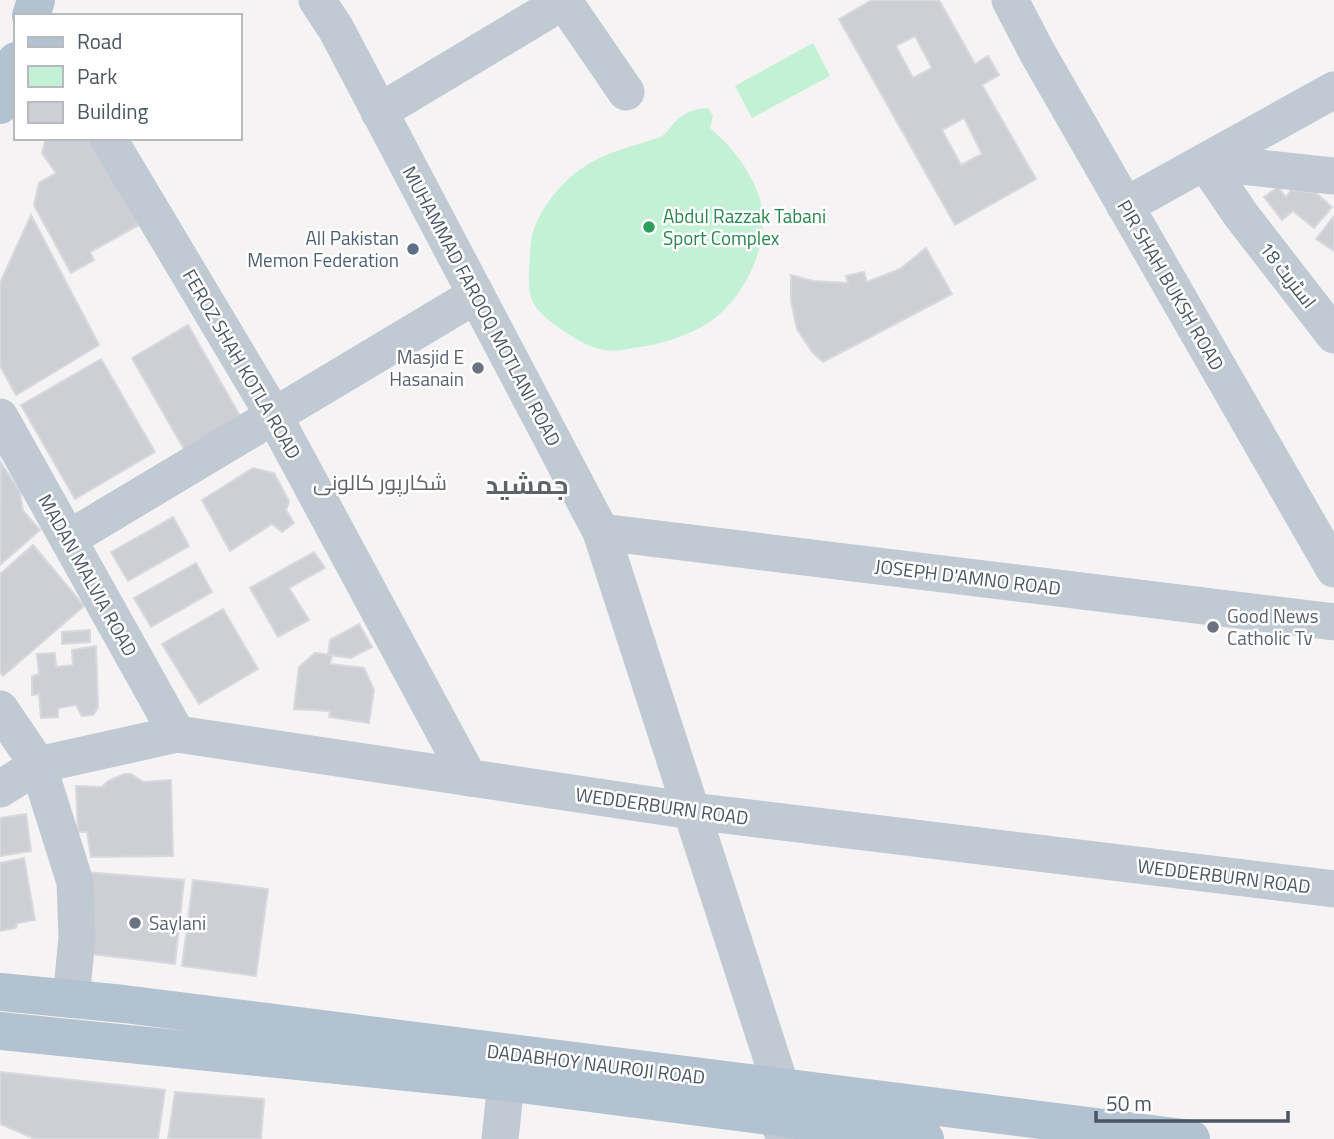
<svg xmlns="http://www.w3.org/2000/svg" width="1334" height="1139" font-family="'Titillium Web',Cairo,sans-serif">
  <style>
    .green { fill: #c3f1d5 }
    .building { fill: #cdcfd5; stroke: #d7d9de; stroke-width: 2; fill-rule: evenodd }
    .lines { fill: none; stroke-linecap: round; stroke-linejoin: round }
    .minor { stroke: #c1cad2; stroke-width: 37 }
    .major { stroke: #b3c2d1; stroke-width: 38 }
    .leisure-dot { fill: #2e9e5b; stroke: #fff; stroke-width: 2.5 }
    .service-dot { fill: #5c6f8a; stroke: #fff; stroke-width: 2.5 }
    .worship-dot { fill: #6b7280; stroke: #fff; stroke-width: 2.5 }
    .labels { text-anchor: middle; stroke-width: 5; stroke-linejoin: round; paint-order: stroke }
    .leisure-label { font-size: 19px; fill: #27864d; stroke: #fff; text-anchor: start }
    .service-label { font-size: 19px; fill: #4e5e75; stroke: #fff; text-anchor: end }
    .street-label { font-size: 19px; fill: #4a5661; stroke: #fff }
    .worship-label { font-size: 19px; fill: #5b616d; stroke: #fff; text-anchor: start }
    .neighbourhood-label { font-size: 21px; fill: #5f6368; stroke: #fff }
    .district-label { font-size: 26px; font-weight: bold; fill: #5f6368; stroke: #fff }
  </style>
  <rect width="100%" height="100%" fill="#f5f3f3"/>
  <g class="green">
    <polygon points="813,43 830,76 752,118 735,86"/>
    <path d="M708,108L713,116L710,128C731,146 749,168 759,196C772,236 751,284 722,312C704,330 670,342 646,346C622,350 607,355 584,343C570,336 542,318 534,304C528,295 529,278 529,268C530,258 530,246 532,236C537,214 556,189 573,175C603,151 627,149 660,137C667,134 670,127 675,122C685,112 694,109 708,108Z"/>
  </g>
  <g class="building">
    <path d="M872,0H939L975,64L988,56L999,75L982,85L1036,179L955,225L839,19ZM915,36L932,68L913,78L896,46ZM964,118L982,154L961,165L942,130Z"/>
    <polygon points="46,138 92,138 139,225 90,252 94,260 71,273 34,205 39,183 56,173 42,153"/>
    <polygon points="1278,187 1286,197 1291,190 1316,193 1332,207 1314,228 1293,211 1282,220 1264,197"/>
    <polygon points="31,215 99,345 16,395 0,366 0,283"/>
    <polygon points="1334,216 1334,251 1316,239"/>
    <polygon points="926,248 952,294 823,362 813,353 797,329 791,301 791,275 813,281 848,283 846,276 864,272 867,282 900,269"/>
    <polygon points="188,325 240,416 184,449 132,358"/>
    <polygon points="101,359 155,452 75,499 21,405"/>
    <polygon points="1,463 20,491 23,511 40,530 0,565"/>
    <polygon points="253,468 274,473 289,501 286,510 294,523 282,532 272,524 230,551 202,500"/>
    <polygon points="173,517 189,546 128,581 111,552"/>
    <polygon points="33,545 84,606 3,676 0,672 0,574"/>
    <polygon points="314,552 325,568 289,588 309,620 278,637 250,588"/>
    <polygon points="196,563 212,592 151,627 134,598"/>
    <polygon points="223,609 258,669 199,704 162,644"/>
    <polygon points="359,624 372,647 351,658 328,655 330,640"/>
    <polygon points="90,630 90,642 62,644 62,632"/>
    <polygon points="96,646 98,708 93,715 82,716 76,705 58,708 58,717 41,718 39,694 32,695 32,676 39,674 37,654 55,653 56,667 73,665 72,650"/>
    <polygon points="315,653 332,655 330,664 364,668 374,690 369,723 329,717 330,711 294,709 299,667"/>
    <polygon points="124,774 131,774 143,782 171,780 173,856 91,857 87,832 78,832 76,786 102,787 108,781"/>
    <polygon points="26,814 31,851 0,856 0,818"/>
    <polygon points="24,858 35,920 17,923 16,928 0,931 0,863"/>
    <polygon points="85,872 184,880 175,964 91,954"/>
    <polygon points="193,880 268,889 256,976 182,966"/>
    <polygon points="0,1072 165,1090 158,1139 35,1139 0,1124"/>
    <polygon points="175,1092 264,1099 261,1139 168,1139"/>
  </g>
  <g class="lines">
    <g class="minor">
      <polyline points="317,0 336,29 601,532 781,1087 777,1117 785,1139"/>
      <polyline points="563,0 626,92"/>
      <polyline points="1010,0 1037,52 1334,569"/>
      <polyline points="379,112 564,1"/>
      <polyline points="108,138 274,416 469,778"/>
      <polyline points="1205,162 1241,215 1334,335"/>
      <polyline points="1205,162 1334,176"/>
      <polyline points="1125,206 1334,90"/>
      <polyline points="0,417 177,734"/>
      <polyline points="601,532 1334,622"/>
      <polyline points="68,539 476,295"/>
      <polyline points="0,709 38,765 75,882 77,938 71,999"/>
      <polyline points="0,789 38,765 177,734 692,811 1334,889"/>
      <polyline points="500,1139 506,1082"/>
    </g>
    <g class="major">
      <polyline points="31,16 36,0"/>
      <polyline points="0,105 16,61"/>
      <polyline points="0,992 124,1004 1191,1139"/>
      <polyline points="0,1031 506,1082 777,1117 925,1139"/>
    </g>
  </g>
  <circle class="leisure-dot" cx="649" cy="227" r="7"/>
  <circle class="service-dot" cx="413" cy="249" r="7"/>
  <g class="worship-dot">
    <circle cx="478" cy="368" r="7"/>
    <circle cx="1213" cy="627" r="7"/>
    <circle cx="135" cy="923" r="7"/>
  </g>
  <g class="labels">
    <g class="leisure-label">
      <text x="663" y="223">Abdul Razzak Tabani<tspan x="663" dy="22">Sport Complex</tspan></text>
    </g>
    <g class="service-label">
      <text x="399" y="245">All Pakistan<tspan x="399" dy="22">Memon Federation</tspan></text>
    </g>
    <g class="street-label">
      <text transform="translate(1288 275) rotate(52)" y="7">اسٹریٹ 18</text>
      <text transform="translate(1171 285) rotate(60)" y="7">PIR SHAH BUKSH ROAD</text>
      <text transform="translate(482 306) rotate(62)" y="7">MUHAMMAD FAROOQ MOTLANI ROAD</text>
      <text transform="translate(242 364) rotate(60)" y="7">FEROZ SHAH KOTLA ROAD</text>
      <text transform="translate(88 575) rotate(61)" y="7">MADAN MALVIA ROAD</text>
      <text transform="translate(968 577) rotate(7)" y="7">JOSEPH D'AMNO ROAD</text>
      <text transform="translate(662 806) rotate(8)" y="7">WEDDERBURN ROAD</text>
      <text transform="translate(1224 876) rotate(7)" y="7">WEDDERBURN ROAD</text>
      <text transform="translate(596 1064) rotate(7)" y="7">DADABHOY NAUROJI ROAD</text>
    </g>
    <g class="worship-label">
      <text x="464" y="364" text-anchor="end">Masjid E<tspan x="464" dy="22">Hasanain</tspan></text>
      <text x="1227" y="623">Good News<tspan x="1227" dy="22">Catholic Tv</tspan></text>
      <text x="149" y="930">Saylani</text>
    </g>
    <g class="neighbourhood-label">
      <text x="380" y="490">شکارپور کالونی</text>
    </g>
    <g class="district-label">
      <text x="527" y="494">جمشید</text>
    </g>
  </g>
  <rect x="14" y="14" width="228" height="126" fill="#ffffff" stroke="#b7bbc0" stroke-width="2"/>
  <rect x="28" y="37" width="35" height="10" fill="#b3c2d1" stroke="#b7bbc0" stroke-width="2"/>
  <text x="77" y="49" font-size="21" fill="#4a5661">Road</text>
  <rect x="28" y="66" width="35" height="21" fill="#c3f1d5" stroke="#b7bbc0" stroke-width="2"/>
  <text x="77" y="84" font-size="21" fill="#4a5661">Park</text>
  <rect x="28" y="102" width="35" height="21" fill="#cdcfd5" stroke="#b7bbc0" stroke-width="2"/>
  <text x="77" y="119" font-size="21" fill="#4a5661">Building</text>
  <path d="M1096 1111v10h192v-10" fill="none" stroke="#4a5661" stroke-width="3.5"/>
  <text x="1106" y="1111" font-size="21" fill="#4a5661" stroke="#ffffff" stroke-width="5" paint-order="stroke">50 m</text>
</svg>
